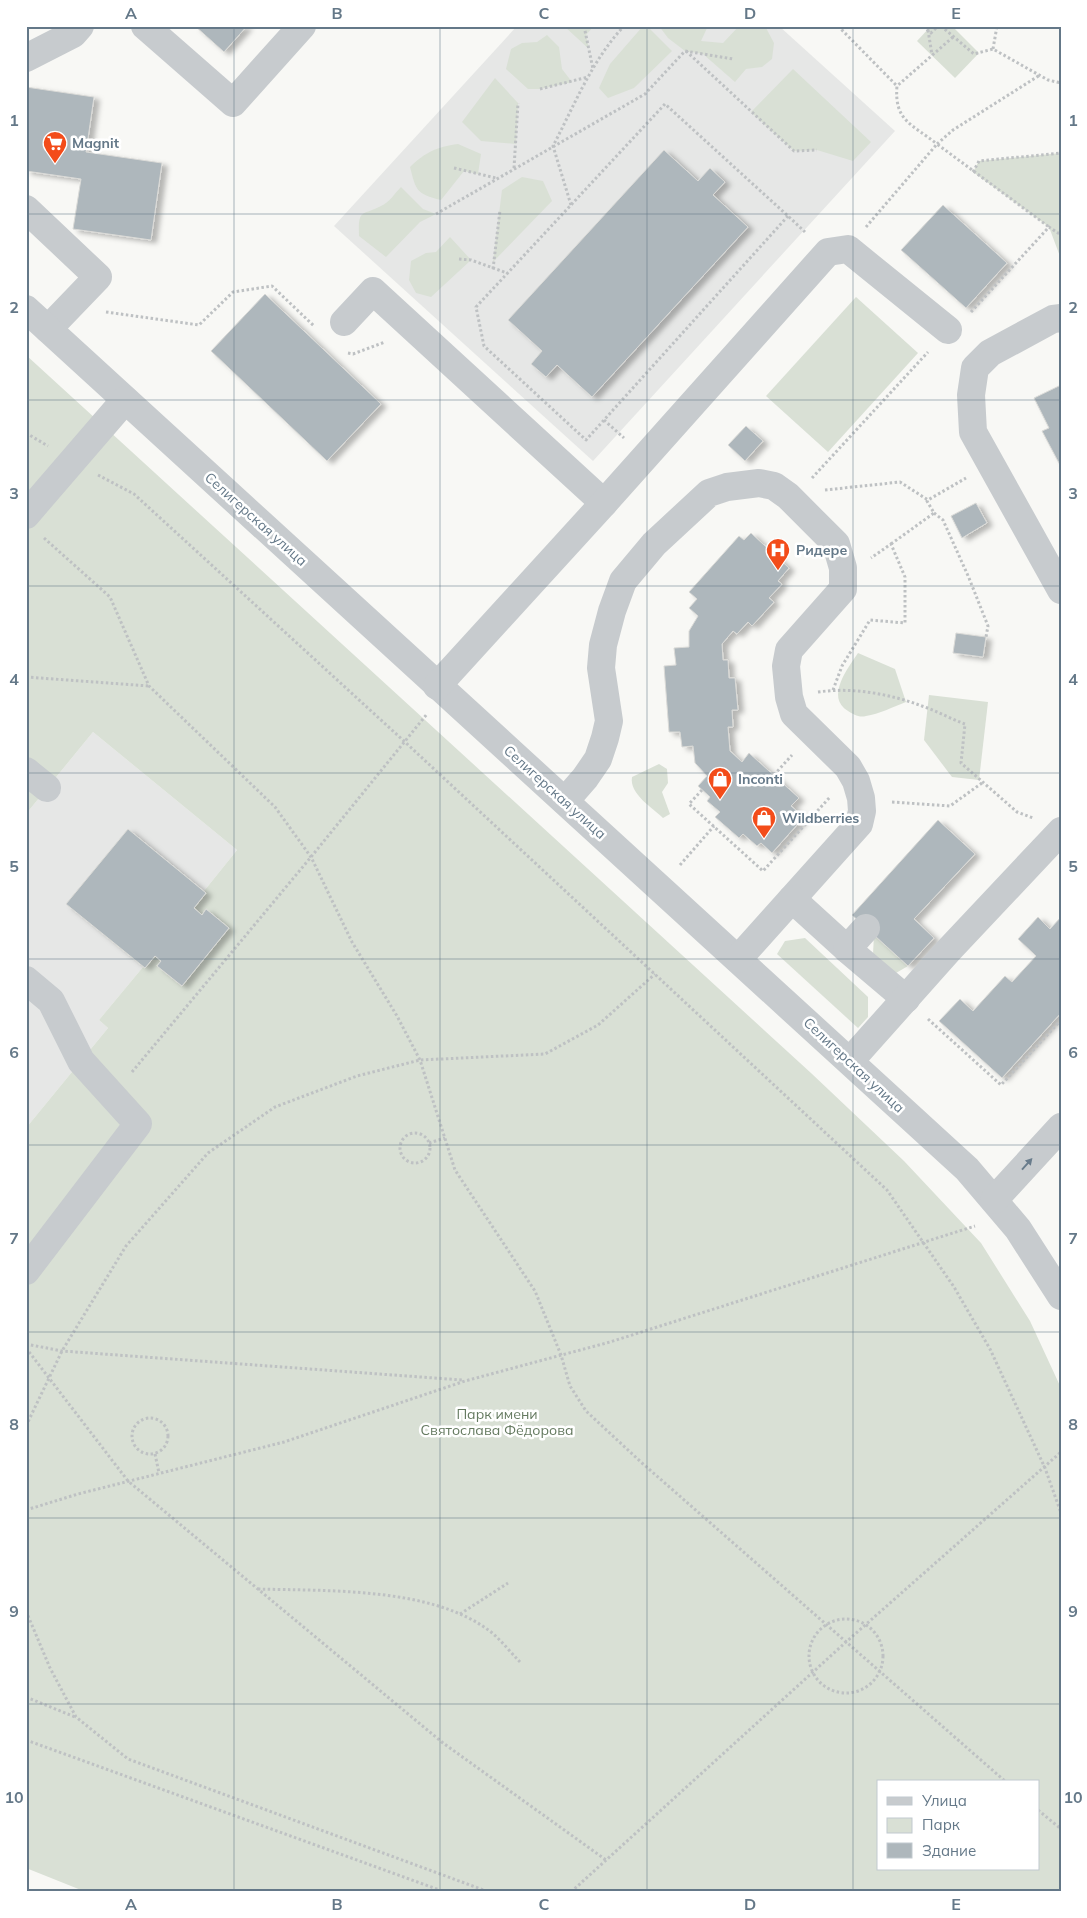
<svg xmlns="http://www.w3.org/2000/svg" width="1087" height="1918" font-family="Mulish,sans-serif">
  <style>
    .built { fill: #e6e7e6 }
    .green { fill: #d9e0d5; fill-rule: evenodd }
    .building { fill: #aeb7bc; stroke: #dadad7; filter: url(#shadow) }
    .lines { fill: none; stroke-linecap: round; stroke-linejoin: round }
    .path { stroke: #bec1c3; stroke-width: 3; stroke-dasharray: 2.5 2.5; stroke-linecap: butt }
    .minor { stroke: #c7cbce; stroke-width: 28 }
    .oneway { fill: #697c8c }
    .grid { fill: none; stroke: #647888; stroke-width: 1; stroke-opacity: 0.55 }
    .labels { text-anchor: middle; stroke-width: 5; stroke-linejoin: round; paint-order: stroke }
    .poi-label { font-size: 14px; font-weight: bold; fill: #647888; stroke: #fff; text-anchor: start }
    .street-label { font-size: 14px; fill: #647888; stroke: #fff }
    .park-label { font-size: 14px; fill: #657a60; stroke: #fff }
    .neatline { fill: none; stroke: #647888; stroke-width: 2 }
    .grid-label { font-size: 16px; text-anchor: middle; font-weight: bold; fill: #647888 }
  </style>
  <defs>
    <filter id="shadow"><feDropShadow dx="5.5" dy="3" stdDeviation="2.5" flood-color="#0004"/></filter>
  </defs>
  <rect width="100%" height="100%" fill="#f8f8f5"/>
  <g class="built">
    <polygon points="517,26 779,26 895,131 593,461 334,226"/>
    <polygon points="93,732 237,850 204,891 67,904 143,967 99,1020 108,1028 26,1128 26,814"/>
  </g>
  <g class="green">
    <polygon points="564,26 594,26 586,35 589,49"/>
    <polygon points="643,26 647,26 672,51 634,88 608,98 599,88 610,64"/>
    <polygon points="659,26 708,26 701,41 723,43 739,26 765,26 774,43 772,59 762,67 746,69 735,82 703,54 685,51 668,38"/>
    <polygon points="931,26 952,26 979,53 955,78 917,41"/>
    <polygon points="547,35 559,47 562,69 572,82 540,89 528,89 506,69 511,49 522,43 537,42"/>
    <polygon points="793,69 871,142 853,161 817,150 794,151 751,112"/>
    <polygon points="495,78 518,103 516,144 481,141 462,122"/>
    <path d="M458,144L481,154L478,174L464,171L441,200C416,194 416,190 410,167C426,152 436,147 458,144Z"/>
    <polygon points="1061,153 1061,259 1049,227 973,172 979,161"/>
    <polygon points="522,177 543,181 552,201 493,262 502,190"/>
    <path d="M401,187L423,209L436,214L420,222L386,257L359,236C358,208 362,216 381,206C389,203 395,193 401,187Z"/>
    <polygon points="450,237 471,260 431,297 416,293 409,280 411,261 426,253 436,252"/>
    <polygon points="856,297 918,353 828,452 766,396"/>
    <path d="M26,355L811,1073L904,1161L981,1243L1030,1321L1061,1388V1892H86L26,1868V1128L108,1028L99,1020L143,967L66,904L128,829L204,891L237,850L93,732L26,814ZM878,1782H1038V1869H878Z"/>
    <path d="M858,653L895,669L906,702C893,707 879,714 866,716C859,718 853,714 848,711C825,697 848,668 858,653Z"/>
    <polygon points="929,695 988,702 979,780 952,777 924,740"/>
    <path d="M659,764L667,769L668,783L662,792L670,814L663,818C653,808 629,794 632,777Z"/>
    <polygon points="874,935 908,966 896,973 873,954"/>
    <polygon points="805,938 868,997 868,1017 858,1028 777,954 785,941"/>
  </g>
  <g class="building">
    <polygon points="195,26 247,26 224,52"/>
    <polygon points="26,87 94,97 86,152 162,163 151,240 73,229 81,179 26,171"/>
    <polygon points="664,150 698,181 710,168 725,182 713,195 748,227 592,397 557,365 546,377 531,364 542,351 508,320"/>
    <polygon points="943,205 1007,263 966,308 901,250"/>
    <polygon points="265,294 381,404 327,461 211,351"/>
    <polygon points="1061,385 1061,467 1042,431 1049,428 1034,398"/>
    <polygon points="746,426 763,441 745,461 728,445"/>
    <polygon points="976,503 987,523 962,538 951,516"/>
    <polygon points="751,533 789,568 778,581 782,584 769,598 774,602 752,626 748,622 737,634 733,631 722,644 723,660 728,660 729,678 735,678 738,710 732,710 733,727 728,727 730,751 742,762 749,753 799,798 791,806 804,817 772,853 761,843 757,846 743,834 739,838 715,817 720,812 707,801 710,797 698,786 707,776 695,763 693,746 682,747 680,732 669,732 664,666 676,665 674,648 689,647 689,631 698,616 689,608 697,599 689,592 739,536 744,540"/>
    <polygon points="956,633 986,637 983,657 953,653"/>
    <polygon points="938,820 975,854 914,919 934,938 908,966 852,915"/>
    <polygon points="128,829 206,893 194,908 202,915 206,909 229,928 182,986 157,966 161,961 155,956 145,968 66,904"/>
    <polygon points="1038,917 1050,929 1061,917 1061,1013 1002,1078 939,1021 960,999 973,1011 1005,976 1012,982 1036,956 1018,939"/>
  </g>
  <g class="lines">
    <g class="path">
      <polyline points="584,26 593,69"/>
      <polyline points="838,26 897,86"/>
      <polyline points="923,26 931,33 938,26"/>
      <polyline points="941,26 974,54 993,49 1048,80 1061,83"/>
      <polyline points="928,30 932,55"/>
      <path d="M953,37L897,86C894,121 912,124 937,144L953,130L1040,75"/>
      <polyline points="993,49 997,26"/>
      <polyline points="686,51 794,151 817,150"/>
      <polyline points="540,89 588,77"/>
      <polyline points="454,168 496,178"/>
      <polyline points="514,168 518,103"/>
      <polyline points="973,172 979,161 1061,153"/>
      <path d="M571,205L553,146C574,106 592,60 624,26"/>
      <polyline points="436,214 645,94 685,51 733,59"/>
      <polyline points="788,216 586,440 484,346 476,307 665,104 788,216 805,232"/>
      <polyline points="866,227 937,144 1049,227"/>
      <polyline points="459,259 471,260 507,273"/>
      <polyline points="493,269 500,210"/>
      <polyline points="106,312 199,325 233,292 272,286 314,326"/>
      <polyline points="971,312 1049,227 1061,235"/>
      <polyline points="348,353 353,354 385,342"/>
      <polyline points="604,420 624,438"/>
      <polyline points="26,433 48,446"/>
      <polyline points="98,475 134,494 405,742 887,1190 954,1287 990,1349 1045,1468 1061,1513"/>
      <polyline points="812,478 928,352"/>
      <polyline points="825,490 900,482 928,500"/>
      <polyline points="934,513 943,520 969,578 988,626 986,637"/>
      <polyline points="44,538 110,597 149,686 275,807 311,857 352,942 397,1016 420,1060 455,1170 535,1291 561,1355 570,1386 586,1411 642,1463 1006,1782"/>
      <polyline points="891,544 934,513 927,501 928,500 966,478"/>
      <polyline points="26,677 149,686"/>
      <polyline points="833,690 842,666 870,620 905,623 905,577 891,544 871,558"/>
      <path d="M818,692C853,687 890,694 922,706C937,711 951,719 965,724L961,763L1017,812L1033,818"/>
      <polyline points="774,775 792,755"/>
      <polyline points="702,790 689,804 763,871 830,797"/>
      <polyline points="892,802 950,806 982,783"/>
      <polyline points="680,865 714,826"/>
      <polyline points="928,1019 1001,1085 1061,1020"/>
      <polyline points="132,1072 311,857 427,714"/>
      <circle cx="415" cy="1148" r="15"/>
      <polyline points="429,1143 445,1138"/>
      <polyline points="26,1344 62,1351 462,1380"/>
      <polyline points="26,1348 128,1481 443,1743 606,1860"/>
      <circle cx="150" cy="1436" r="18"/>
      <polyline points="26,1426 62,1351 126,1246 208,1153 275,1107 357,1076 420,1060 545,1054 598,1025 655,974"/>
      <polyline points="155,1454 159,1473"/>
      <polyline points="26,1510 78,1494 284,1442 465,1381 610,1342 975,1226"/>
      <path d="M258,1589C329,1591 433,1587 491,1632C502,1641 511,1653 520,1662"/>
      <polyline points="26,1611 50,1668 76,1717 128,1759 489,1892"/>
      <polyline points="460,1614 508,1583"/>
      <circle cx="846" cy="1656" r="37"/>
      <polyline points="26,1697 75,1717"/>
      <polyline points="26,1740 445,1892"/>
      <polyline points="1038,1810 1061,1829"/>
      <polyline points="571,1892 846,1642 1061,1452"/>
    </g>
    <g class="minor">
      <polyline points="145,26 233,103 302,26"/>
      <polyline points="26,58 73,34 80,26"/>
      <polyline points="26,209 98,277 48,329"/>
      <polyline points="26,309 967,1169 1018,1229 1061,1296"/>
      <polyline points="1061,318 1053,319 990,353 975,368 971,395 973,432 1061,590"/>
      <polyline points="344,322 373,291 604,503"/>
      <polyline points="26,515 125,400"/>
      <polyline points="437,686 604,503 828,252 848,249 948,330"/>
      <polyline points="26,771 47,788"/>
      <polyline points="565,801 585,778 598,759 605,738 609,721 601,668 603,645 612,611 623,581 654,544 709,493 727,487 759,483 774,486 788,496 836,544 843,568 843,589 789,650 786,666 789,697 794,714 848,767 856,781 861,798 862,811 859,824 738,959"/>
      <polyline points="792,899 847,949 906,999"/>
      <polyline points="847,949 866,928"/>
      <polyline points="26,980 51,1001 81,1061 138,1124 26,1271"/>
      <polyline points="850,1061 948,951 1061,831"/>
      <polyline points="994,1200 1061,1127"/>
    </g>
  </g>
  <defs><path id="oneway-solid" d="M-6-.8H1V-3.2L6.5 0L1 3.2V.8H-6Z" transform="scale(1.25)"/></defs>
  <use class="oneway" href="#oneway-solid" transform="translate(1027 1164) rotate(-48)"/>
  <path class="grid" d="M234,26V1892M440,26V1892M647,26V1892M853,26V1892M26,214H1061M26,400H1061M26,586H1061M26,773H1061M26,959H1061M26,1145H1061M26,1332H1061M26,1518H1061M26,1704H1061"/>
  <defs>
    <g id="supermarket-pin" transform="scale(1.25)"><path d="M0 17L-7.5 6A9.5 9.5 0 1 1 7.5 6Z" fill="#f34c1a" stroke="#fff"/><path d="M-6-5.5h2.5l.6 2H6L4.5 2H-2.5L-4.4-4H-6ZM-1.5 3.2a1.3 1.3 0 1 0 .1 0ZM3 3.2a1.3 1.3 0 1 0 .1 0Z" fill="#fff"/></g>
    <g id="hospital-pin" transform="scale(1.25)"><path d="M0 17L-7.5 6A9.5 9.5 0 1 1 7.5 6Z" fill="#f34c1a" stroke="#fff"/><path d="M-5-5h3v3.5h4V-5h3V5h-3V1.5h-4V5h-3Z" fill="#fff"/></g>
    <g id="shop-pin" transform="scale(1.25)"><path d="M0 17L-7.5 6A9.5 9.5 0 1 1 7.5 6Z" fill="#f34c1a" stroke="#fff"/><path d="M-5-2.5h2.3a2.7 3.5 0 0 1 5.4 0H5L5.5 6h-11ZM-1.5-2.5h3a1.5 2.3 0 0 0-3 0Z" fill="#fff"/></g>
  </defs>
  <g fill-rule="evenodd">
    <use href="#supermarket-pin" x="55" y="143"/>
    <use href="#hospital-pin" x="778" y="550"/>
    <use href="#shop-pin" x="720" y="779"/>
    <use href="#shop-pin" x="764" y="818"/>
  </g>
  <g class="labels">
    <g class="poi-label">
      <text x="72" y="148">Magnit</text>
      <text x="796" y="555">Ридере</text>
      <text x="738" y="784">Inconti</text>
      <text x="782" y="823">Wildberries</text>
    </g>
    <g class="street-label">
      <text transform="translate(256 519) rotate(42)" y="5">Селигерская улица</text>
      <text transform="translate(555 792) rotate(42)" y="5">Селигерская улица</text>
      <text transform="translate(854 1065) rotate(43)" y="5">Селигерская улица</text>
    </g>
    <g class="park-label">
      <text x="497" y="1419">Парк имени<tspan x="497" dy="16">Святослава Фёдорова</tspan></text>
    </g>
  </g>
  <rect width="1087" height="1918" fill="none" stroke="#ffffff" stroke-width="55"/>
  <rect x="877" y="1780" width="162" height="90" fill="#ffffff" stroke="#c1c9cf"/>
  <rect x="887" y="1797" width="25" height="8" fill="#c7cbce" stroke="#c1c9cf"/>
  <text x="922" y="1806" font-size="15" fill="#647888">Улица</text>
  <rect x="887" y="1818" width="25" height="15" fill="#d9e0d5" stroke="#c1c9cf"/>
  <text x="922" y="1830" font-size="15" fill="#647888">Парк</text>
  <rect x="887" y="1843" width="25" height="15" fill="#aeb7bc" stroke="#c1c9cf"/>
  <text x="922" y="1856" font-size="15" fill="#647888">Здание</text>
  <rect x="28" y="28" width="1032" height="1862" class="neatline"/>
  <g class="grid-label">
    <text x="131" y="19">A</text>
    <text x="337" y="19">B</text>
    <text x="544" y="19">C</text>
    <text x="750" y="19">D</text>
    <text x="956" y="19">E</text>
    <text x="14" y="126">1</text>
    <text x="1073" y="126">1</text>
    <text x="14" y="313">2</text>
    <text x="1073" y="313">2</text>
    <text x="14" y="499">3</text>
    <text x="1073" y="499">3</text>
    <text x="14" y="685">4</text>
    <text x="1073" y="685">4</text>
    <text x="14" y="872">5</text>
    <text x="1073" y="872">5</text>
    <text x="14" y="1058">6</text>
    <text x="1073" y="1058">6</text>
    <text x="14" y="1244">7</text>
    <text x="1073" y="1244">7</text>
    <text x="14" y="1430">8</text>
    <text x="1073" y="1430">8</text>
    <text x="14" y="1617">9</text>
    <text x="1073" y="1617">9</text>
    <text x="14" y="1803">10</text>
    <text x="1073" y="1803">10</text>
    <text x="131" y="1910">A</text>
    <text x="337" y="1910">B</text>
    <text x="544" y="1910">C</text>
    <text x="750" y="1910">D</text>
    <text x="956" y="1910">E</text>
  </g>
</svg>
